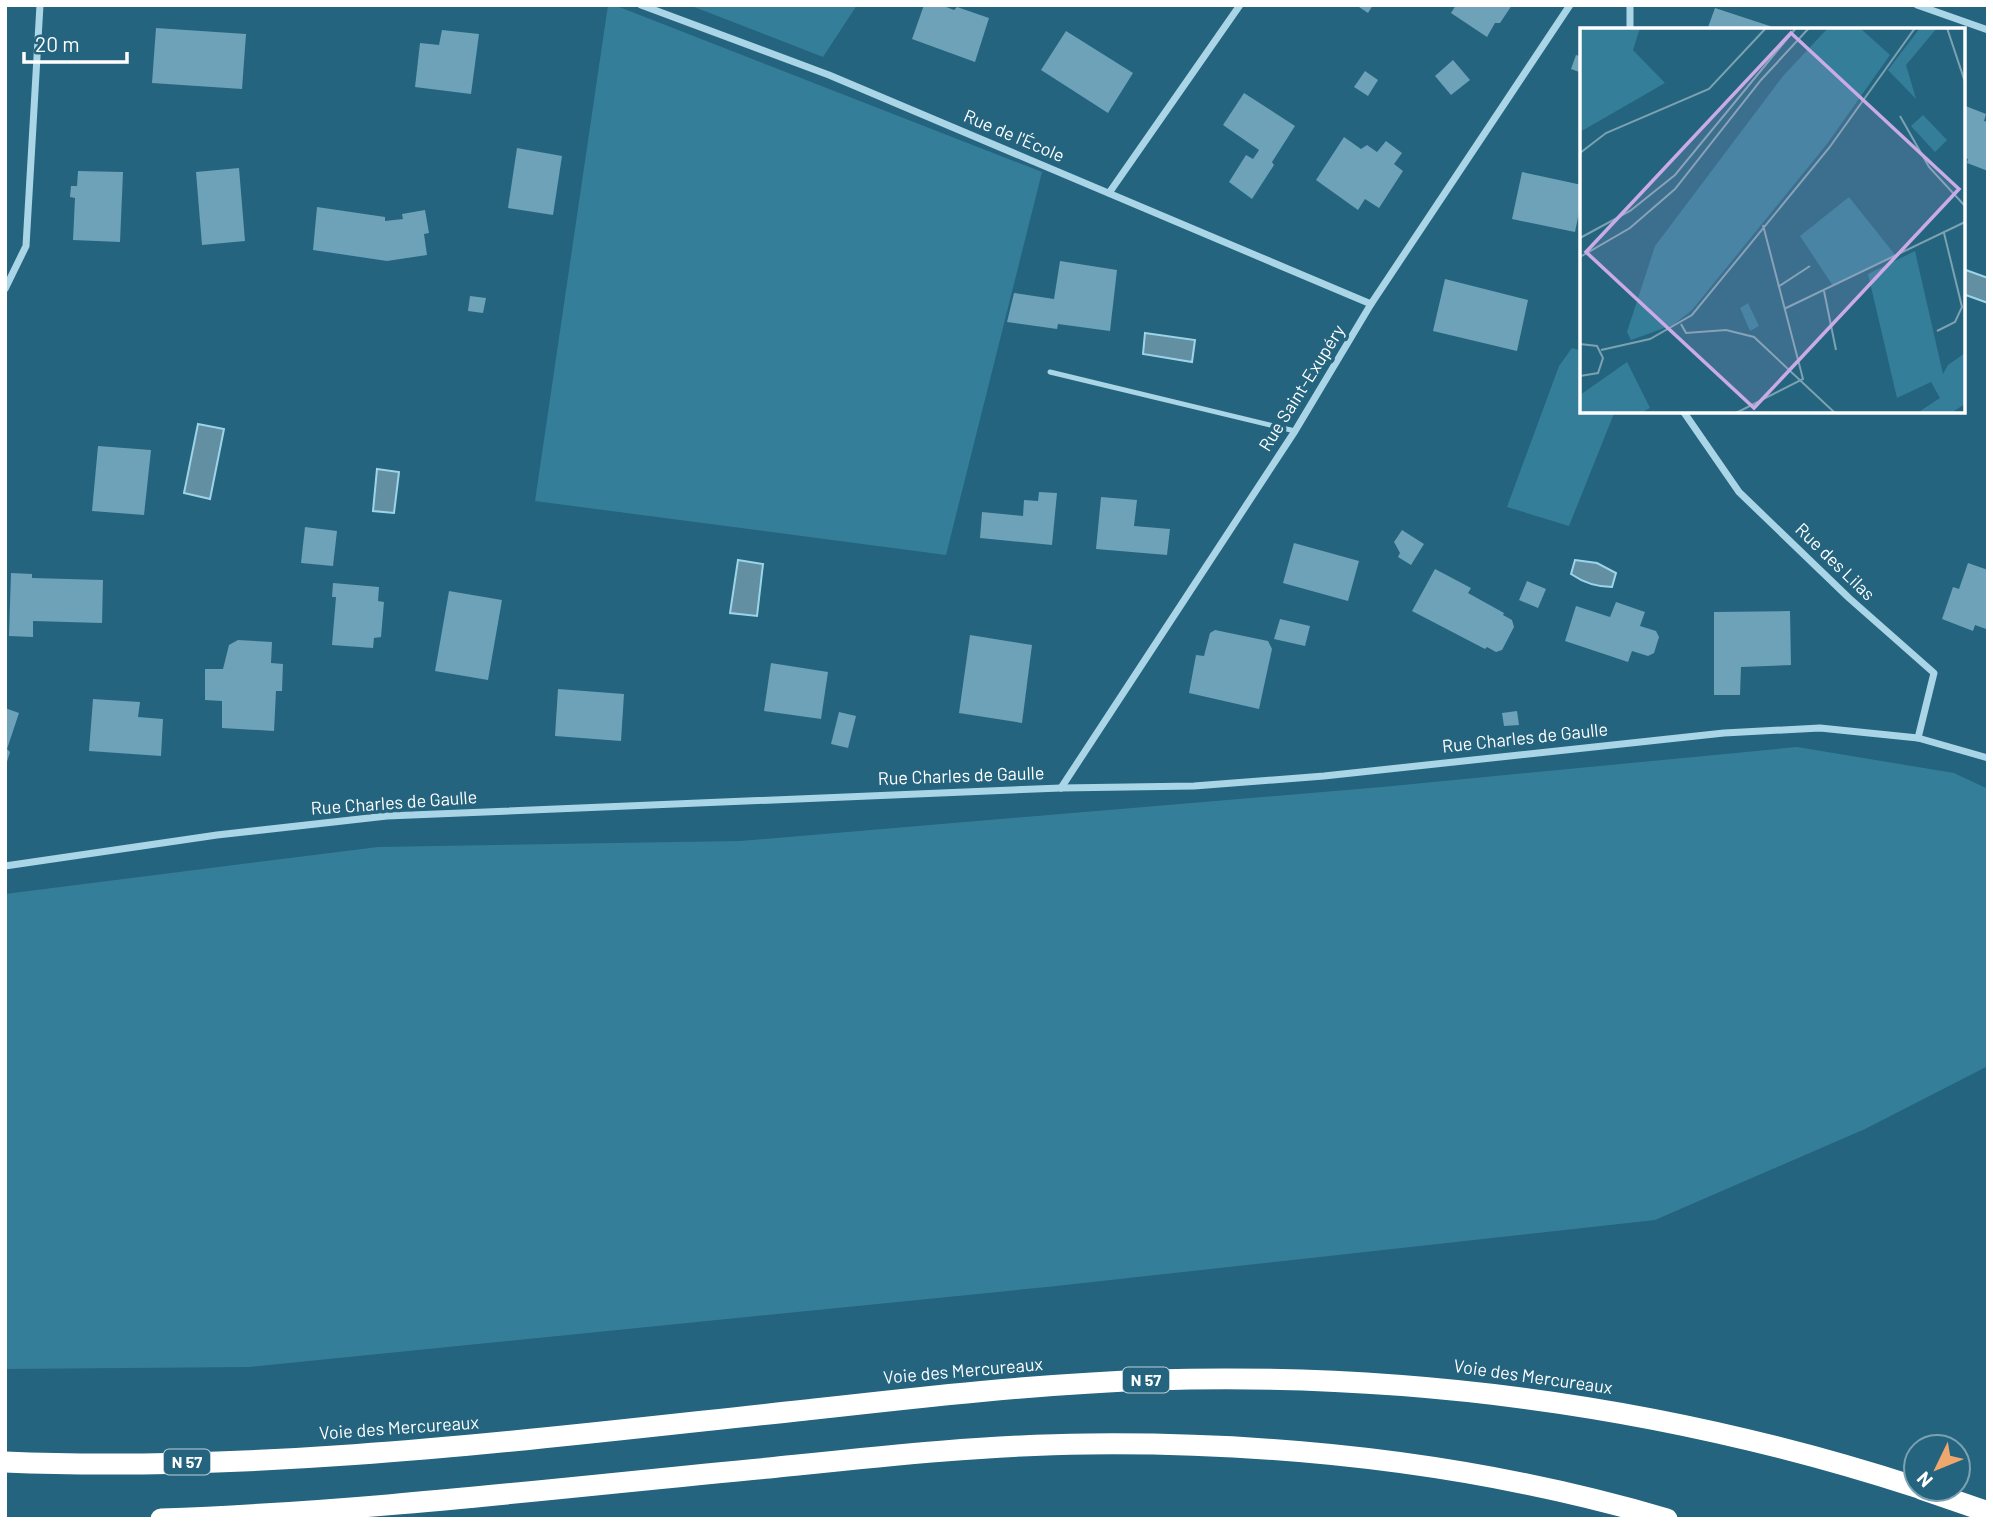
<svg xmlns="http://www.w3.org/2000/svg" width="1993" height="1524" font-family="Barlow,sans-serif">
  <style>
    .green { fill: #347e9a }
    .water { fill: #6290a2; stroke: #9ed4e7; stroke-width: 2 }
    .building { fill: #6da2b8 }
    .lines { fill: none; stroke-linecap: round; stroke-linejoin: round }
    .lane { stroke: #aad5e6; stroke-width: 5 }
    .street { stroke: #aad5e6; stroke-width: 7 }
    .highway { stroke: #fff; stroke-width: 21 }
    .labels { text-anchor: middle; stroke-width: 7; stroke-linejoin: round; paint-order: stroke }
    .shield { fill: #24647f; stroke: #bdd0d9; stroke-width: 2 }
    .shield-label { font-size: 16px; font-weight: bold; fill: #fff }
    .street-label { font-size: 18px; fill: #fff; stroke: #24647f }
    .inset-road { fill: none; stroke: #7ca2b2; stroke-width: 2 }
    .view { fill: #caabe5; fill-opacity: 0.15; stroke: #caabe5; stroke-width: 3.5 }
    .inset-edge { fill: none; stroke: #fff; stroke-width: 3.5 }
  </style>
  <rect width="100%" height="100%" fill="#24647f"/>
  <g class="green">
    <polygon points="608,5 614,5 1042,172 946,555 535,501"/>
    <polygon points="689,5 857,5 823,57"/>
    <polygon points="1572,348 1582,351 1582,411 1615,411 1569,526 1507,507 1559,366"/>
    <polygon points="1797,747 1954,773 1988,789 1988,1066 1865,1129 1655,1220 1047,1287 249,1367 5,1369 5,894 378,847 740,841 1382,787"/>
  </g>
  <g class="water">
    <polygon points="1963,269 1988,278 1988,303 1963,294"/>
    <polygon points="1145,333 1195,340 1192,362 1143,354"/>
    <polygon points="198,424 224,429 210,499 184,493"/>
    <polygon points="377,469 399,472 394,513 373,511"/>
    <polygon points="738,560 763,564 757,616 730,613"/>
    <path d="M1575,560L1597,563L1616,573L1612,587C1596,587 1584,583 1571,574Z"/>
  </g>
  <g class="building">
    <polygon points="924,5 941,5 954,10 957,7 989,18 975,62 912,39"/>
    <polygon points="1356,5 1373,5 1368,13"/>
    <polygon points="1456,5 1512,5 1500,23 1495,23 1487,37 1451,13"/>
    <polygon points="1715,8 1779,29 1778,30 1707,30"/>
    <polygon points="156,28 246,34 242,89 152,83"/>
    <polygon points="442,30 479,34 471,94 415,87 420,43 439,45"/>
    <polygon points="1066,31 1133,73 1108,113 1041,70"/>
    <polygon points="1576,55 1582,57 1582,73 1571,69"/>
    <polygon points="1453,60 1470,80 1451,95 1435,76"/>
    <polygon points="1365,71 1378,80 1368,96 1354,87"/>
    <polygon points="1244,93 1295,126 1272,162 1274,165 1252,199 1229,182 1246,155 1253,159 1259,150 1223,125"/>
    <polygon points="1963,105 1986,114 1984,121 1988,122 1988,171 1967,163 1968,159 1963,157"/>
    <polygon points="1344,137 1361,149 1367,145 1377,152 1386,141 1402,153 1394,164 1403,171 1379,208 1365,199 1358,210 1316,180"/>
    <polygon points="517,148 562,156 553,215 508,208"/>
    <polygon points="239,168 245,241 202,245 196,172"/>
    <polygon points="78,171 123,172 120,242 73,240 75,198 70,197 71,186 77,186"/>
    <polygon points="1522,172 1582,185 1582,198 1575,232 1512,219"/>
    <polygon points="317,207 385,217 385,221 403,219 402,214 425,210 429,233 424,234 427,255 387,261 313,250"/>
    <polygon points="1060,261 1117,270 1110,331 1058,324 1057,329 1007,322 1014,293 1054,299"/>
    <polygon points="1445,279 1528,300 1517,351 1433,331"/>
    <polygon points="470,296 486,298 483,313 468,311"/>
    <polygon points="98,446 151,450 144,515 92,511"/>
    <polygon points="1039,492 1057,493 1052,545 980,538 982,512 1023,516 1024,500 1038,501"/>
    <polygon points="1101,497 1137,500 1134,526 1170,529 1167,555 1096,549"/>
    <polygon points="305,527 337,531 333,566 301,563"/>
    <polygon points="1402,530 1424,544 1411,565 1398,557 1400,553 1394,542"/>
    <polygon points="1294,543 1359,561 1348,601 1283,583"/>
    <polygon points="1968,563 1988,570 1988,623 1986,629 1975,625 1973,631 1942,619 1953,587 1959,589"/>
    <polygon points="1435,569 1471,588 1468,593 1504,613 1503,615 1512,620 1514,627 1502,650 1496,652 1487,647 1485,649 1412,611"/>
    <polygon points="11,573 32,574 32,578 103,580 102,623 33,621 33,637 9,636"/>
    <polygon points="1527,581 1546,589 1538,608 1519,600"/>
    <polygon points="333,583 379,587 378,601 384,602 381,637 374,638 373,648 332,645 336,597 332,597"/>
    <polygon points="449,591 502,600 488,680 435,671"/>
    <polygon points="1616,602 1645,612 1640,626 1656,631 1659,637 1654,653 1648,656 1632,651 1628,662 1565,641 1576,606 1610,617"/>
    <polygon points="1790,611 1791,665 1741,667 1740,695 1714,695 1714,612"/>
    <polygon points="1280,619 1310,626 1305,646 1274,639"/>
    <polygon points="1215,630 1268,641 1272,649 1259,709 1189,693 1196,655 1204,656 1210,633"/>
    <polygon points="970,635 1032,645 1022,723 959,713"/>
    <polygon points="238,640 272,642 271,663 283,664 282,691 276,691 274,731 222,728 222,701 205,700 205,669 223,669 229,645"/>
    <polygon points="771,663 828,672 821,719 764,711"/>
    <polygon points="558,689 624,694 621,741 555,736"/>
    <polygon points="93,699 140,702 138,717 163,719 161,756 89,751"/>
    <polygon points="5,708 19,713 7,749 10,752 6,765"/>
    <polygon points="1517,711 1519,725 1504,726 1502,713"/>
    <polygon points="839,712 856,716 848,748 831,744"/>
  </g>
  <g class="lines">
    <polyline class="lane" points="1050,372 1295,431"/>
    <g class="street">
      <polyline points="641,5 829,75 1371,304"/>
      <polyline points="1917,5 1988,30"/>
      <polyline points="1630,30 1630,5"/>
      <polyline points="1109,193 1240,5"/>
      <polyline points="5,289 26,246 40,5"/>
      <polyline points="1683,411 1739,492 1849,598 1934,673 1918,738"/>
      <polyline points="1061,788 1295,431 1371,304 1570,5"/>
      <polyline points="5,866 217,835 387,816 1061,788 1194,786 1324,776 1724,733 1820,728 1918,738 1988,758"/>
    </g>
    <g class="highway">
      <path d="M5,1462C273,1473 540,1438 806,1410C922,1397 1037,1384 1153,1380C1413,1372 1669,1407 1916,1487"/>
      <polyline points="1921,1489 1988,1512"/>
      <path d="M161,1519C364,1512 566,1487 769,1468C875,1457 981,1445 1088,1444C1282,1442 1480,1464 1667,1519"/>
    </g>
  </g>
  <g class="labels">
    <g class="shield">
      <rect x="1123" y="1367.5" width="46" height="25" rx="5"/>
      <rect x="164" y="1449.5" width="46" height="25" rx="5"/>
    </g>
    <g class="shield-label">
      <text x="1146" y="1386">N 57</text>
      <text x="187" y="1468">N 57</text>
    </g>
    <g class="street-label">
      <text transform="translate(1014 136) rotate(23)" y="6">Rue de l'École</text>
      <text transform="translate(1302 388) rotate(-58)" y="6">Rue Saint-Exupéry</text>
      <text transform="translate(1835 562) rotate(44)" y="6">Rue des Lilas</text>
      <text transform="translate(1525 738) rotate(-6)" y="6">Rue Charles de Gaulle</text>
      <text transform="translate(961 776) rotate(-2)" y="6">Rue Charles de Gaulle</text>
      <text transform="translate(394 803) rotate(-4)" y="6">Rue Charles de Gaulle</text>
      <text transform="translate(963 1371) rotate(-5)" y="6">Voie des Mercureaux</text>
      <text transform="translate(1533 1377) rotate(8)" y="6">Voie des Mercureaux</text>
      <text transform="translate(399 1428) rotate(-4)" y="6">Voie des Mercureaux</text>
    </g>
  </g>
  <g transform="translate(1580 28)">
    <rect width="385" height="385" fill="#24647f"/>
    <path d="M0,0H60L53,22L85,55L0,104ZM248,0H280L310,27L247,116L112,282L93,297L51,312L47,304L75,218L203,48ZM340,0H357L326,37L336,71L308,42ZM343,87L367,112L355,124L331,98ZM269,169L316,228L253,258L220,208ZM335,223L363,346L368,337L385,325V376L371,385H337L360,370L351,354L317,370L288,246ZM168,275L179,298L170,303L160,280ZM47,334L70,380L61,385H0V367Z" fill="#347e9a"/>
    <path class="inset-road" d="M367,0L385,54M320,88L349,139L385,178M0,125L26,105L129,61L186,0M0,210L50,183L95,147L216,0M0,229L50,200L95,161L181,52L229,0M198,259L230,238M244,263L256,322M204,281L385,194M101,296L106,305L146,302L174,309L255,385M357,303L375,294L382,279L364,205M0,316L17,318L23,330L18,345L0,348M21,322L70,311L112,287L249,120L335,0M156,385L223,351L183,197"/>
    <path class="view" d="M211,5L379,161L174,380L6,224Z"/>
    <rect width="385" height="385" class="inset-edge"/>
  </g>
  <rect width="1993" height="1524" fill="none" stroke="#ffffff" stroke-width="14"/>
  <g transform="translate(1937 1468) rotate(227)"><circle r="33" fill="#24647f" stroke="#7ca2b2" stroke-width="2"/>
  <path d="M0-5L12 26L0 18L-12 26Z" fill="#f0a76d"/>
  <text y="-10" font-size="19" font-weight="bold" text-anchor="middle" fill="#ffffff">N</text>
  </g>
  <path d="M24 52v10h103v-10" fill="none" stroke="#ffffff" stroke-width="3.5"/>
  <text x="35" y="52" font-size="21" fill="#ffffff" stroke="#24647f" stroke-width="5" paint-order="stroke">20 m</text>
</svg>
